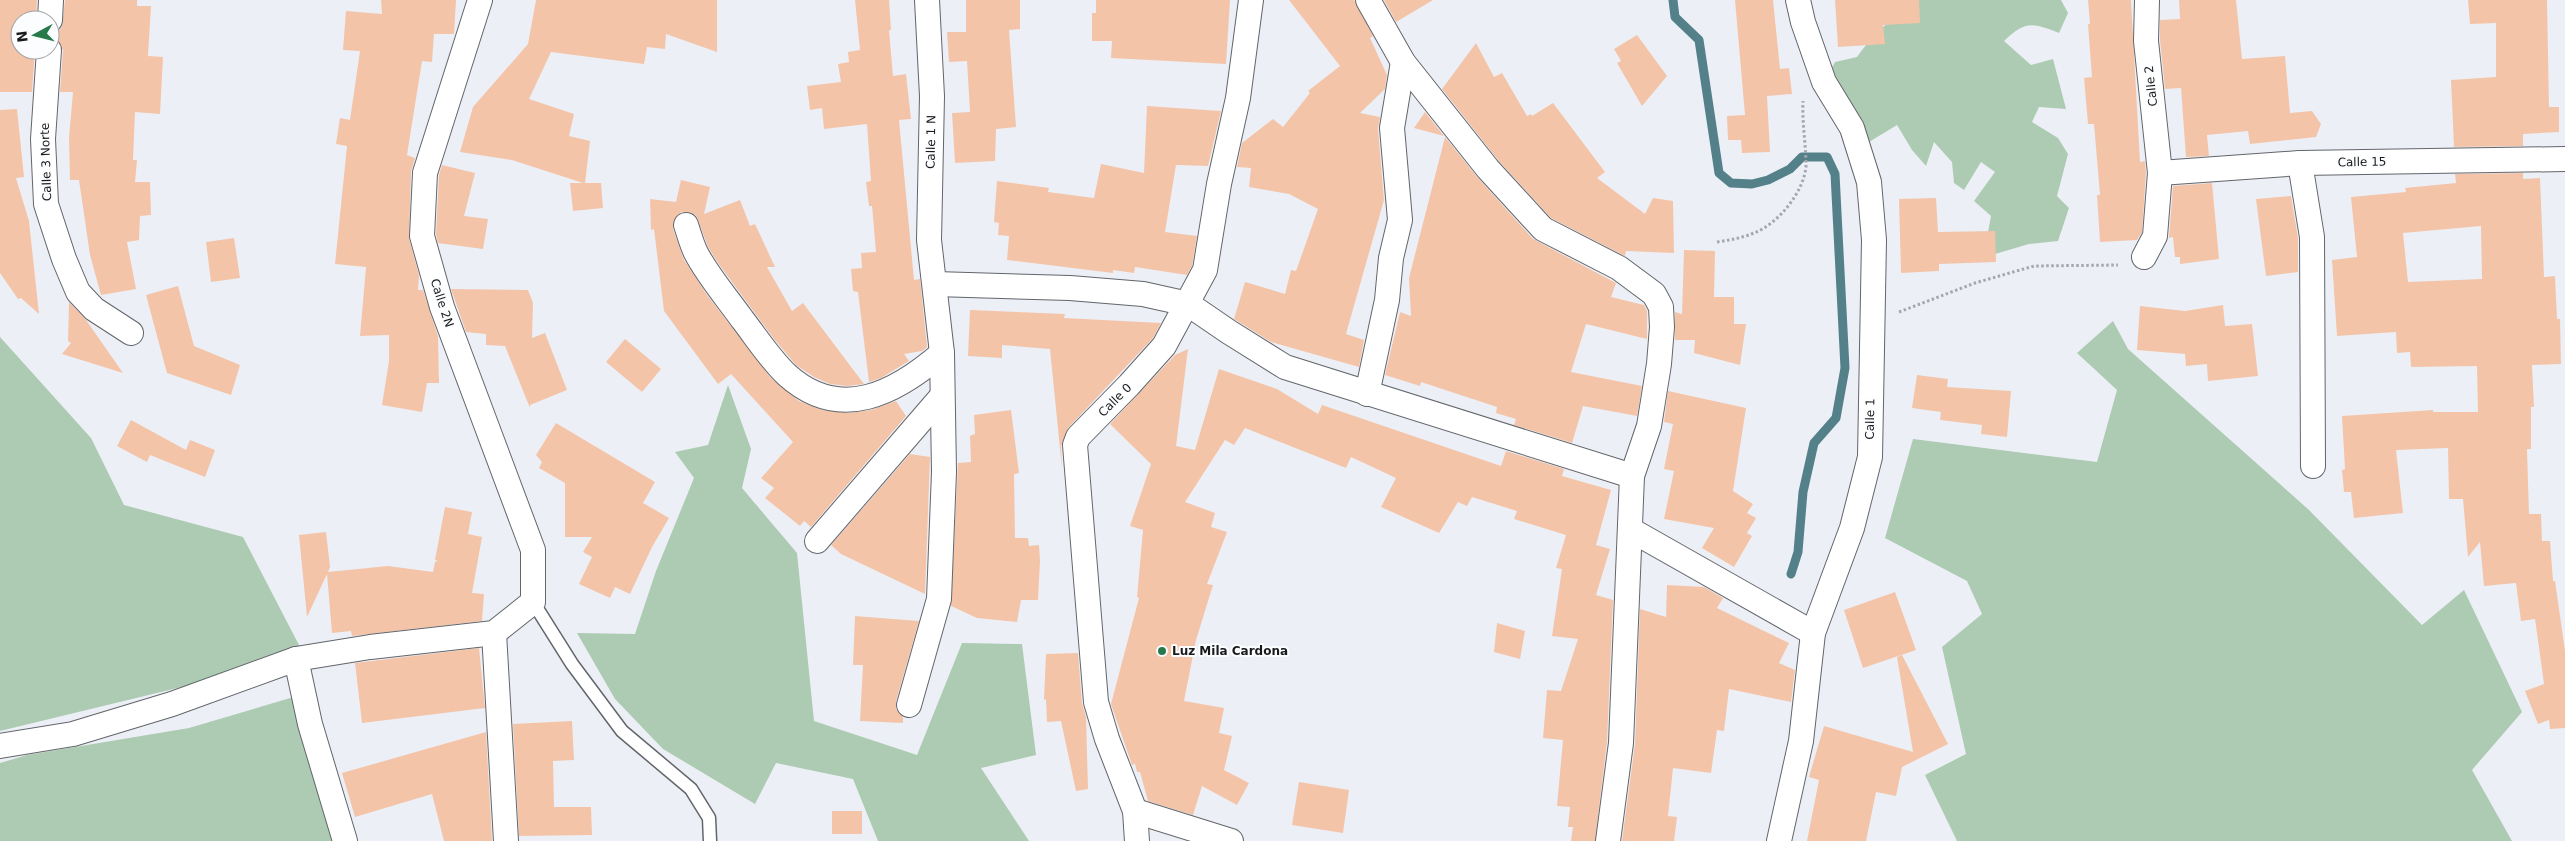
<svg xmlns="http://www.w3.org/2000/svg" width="2565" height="841" font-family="'DejaVu Sans',sans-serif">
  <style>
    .green { fill: #adcbb3 }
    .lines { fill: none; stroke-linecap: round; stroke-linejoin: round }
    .stream { stroke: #548089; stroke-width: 9 }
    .building { fill: #f4c4a9; fill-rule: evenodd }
    .service-casing { stroke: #62656a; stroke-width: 15 }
    .minor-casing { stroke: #62656a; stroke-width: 26 }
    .path { stroke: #a4a7ac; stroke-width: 3; stroke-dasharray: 2.5 2.5; stroke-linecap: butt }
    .service { stroke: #fff; stroke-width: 12 }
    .minor { stroke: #fff; stroke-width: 24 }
    .poi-dot { fill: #28794a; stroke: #fcfdfe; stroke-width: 2 }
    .labels { text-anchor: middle; stroke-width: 4; stroke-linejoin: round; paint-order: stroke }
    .street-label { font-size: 12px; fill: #191a1c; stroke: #fcfdfe }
    .poi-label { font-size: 12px; font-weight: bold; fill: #191a1c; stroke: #fcfdfe; text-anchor: start }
  </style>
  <rect width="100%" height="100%" fill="#ecf0f6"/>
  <g class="green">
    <path d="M1898,0H2061L2068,13L2059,33C2033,23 2026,20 2004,41L2031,65L2053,59L2066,109L2039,107L2032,122L2058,138L2068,154L2057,196L2069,208L2058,241L2029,244L1995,254L1988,232L1991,216L1974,201L1995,172L1981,162L1964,190L1954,183L1952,162L1934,142L1926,166L1912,150L1897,125L1869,142L1824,82L1835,62L1857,57C1869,39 1885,27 1898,11Z"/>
    <polygon points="2113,321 2128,349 2309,510 2422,625 2464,590 2522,712 2472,770 2512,841 1957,841 1925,775 1966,754 1942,647 1982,614 1967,581 1885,538 1913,439 2097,462 2117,390 2077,353"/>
    <polygon points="0,337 91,438 124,505 243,537 300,647 194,684 0,731"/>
    <polygon points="728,385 751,449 742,488 797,553 814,721 917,755 962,643 1022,644 1036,755 981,768 1029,841 878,841 853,779 776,763 755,804 663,749 615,699 577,633 635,634 656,571 694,478 675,452 708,445"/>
    <polygon points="297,696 341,841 0,841 0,763 27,755 189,728"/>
  </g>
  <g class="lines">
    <polyline class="stream" points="1673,0 1675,17 1699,40 1719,173 1731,183 1752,184 1768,180 1790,169 1802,157 1827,157 1835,174 1845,368 1836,418 1814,443 1803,492 1798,552 1791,574"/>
  </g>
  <g class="building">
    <polygon points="0,0 37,0 36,20 20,20 20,50 35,50 32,92 0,92"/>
    <polygon points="65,0 137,0 137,6 151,6 148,56 163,57 160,114 135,112 133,160 137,160 135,182 150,182 151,215 140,216 139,240 127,242 136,289 101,295 90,255 79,180 70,180 69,138 73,92 60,92 63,50 57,39 50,36 50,34 57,32 62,27"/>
    <polygon points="381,0 456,0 454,34 434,34 432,62 422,61 407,155 415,158 411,172 409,239 419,275 418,290 423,290 438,336 439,383 427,383 422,412 382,405 389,361 389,335 360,336 366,267 335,264 347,146 336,144 340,118 350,120 360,51 343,50 346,11 382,14"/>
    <polygon points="536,0 717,0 717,52 666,34 665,49 647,47 644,64 551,52 529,99 574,114 569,136 590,141 585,183 601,183 603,208 573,211 570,183 583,183 512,160 460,152 473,107 528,44"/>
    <polygon points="855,0 889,0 891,30 889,30 893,76 906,74 911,119 899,120 914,280 920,279 927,347 922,351 904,354 909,361 881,378 869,382 858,292 853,291 851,269 862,268 861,253 876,252 872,206 869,206 866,182 871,181 867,124 824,129 822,108 810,110 807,86 841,82 838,64 849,62 848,52 860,50"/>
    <polygon points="966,0 1020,0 1020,29 1009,30 1016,127 996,129 995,161 955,163 952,113 970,112 967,61 949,62 947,32 966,32"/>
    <polygon points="1096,0 1230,0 1226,64 1111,58 1112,41 1092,41 1092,13 1096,13"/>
    <polygon points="1289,0 1354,0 1373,36 1370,38 1387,75 1385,89 1360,113 1380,117 1378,129 1384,200 1346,334 1364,340 1359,367 1271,342 1234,319 1245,282 1285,294 1291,270 1296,271 1318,209 1289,194 1249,187 1251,168 1237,167 1242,143 1273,119 1283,127 1310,93 1308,91 1340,66"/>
    <polygon points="1384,0 1433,0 1396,22"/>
    <polygon points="1735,0 1773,0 1780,69 1789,68 1792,94 1767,96 1770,152 1742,153 1741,140 1728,140 1727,116 1745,115"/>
    <polygon points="1835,0 1919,0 1920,23 1883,25 1885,44 1838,47"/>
    <polygon points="2088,0 2131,0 2140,162 2145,161 2146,173 2142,232 2137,240 2100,242 2097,195 2100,195 2094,124 2088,124 2084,78 2092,77 2088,24 2090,24"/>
    <polygon points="2179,0 2236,0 2242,59 2285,56 2290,113 2312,111 2321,124 2316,137 2250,144 2248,131 2207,135 2209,156 2186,157 2181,88 2165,89 2160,40 2160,20 2180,19"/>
    <polygon points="2468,0 2547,0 2549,107 2559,107 2559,132 2523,134 2523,146 2454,147 2451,80 2496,77 2496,23 2470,24"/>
    <polygon points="1637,35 1667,76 1642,106 1617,63 1621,61 1614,49"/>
    <polygon points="1476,43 1494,77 1502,73 1527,116 1531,114 1532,116 1553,103 1605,172 1597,178 1645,214 1653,198 1673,201 1674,253 1626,251 1625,256 1551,218 1498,160 1442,89"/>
    <polygon points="1147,106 1221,111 1208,166 1176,165 1165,232 1197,236 1192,266 1187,275 1135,267 1134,273 1113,270 1113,273 1007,260 1009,236 998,235 999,223 994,222 997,181 1049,188 1048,192 1094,198 1101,164 1144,173"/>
    <polygon points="17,109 24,177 16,178 29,221 39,314 21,298 18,299 0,273 0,110"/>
    <polygon points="1425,112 1444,136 1414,128"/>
    <polygon points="1445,137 1478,178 1533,239 1616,283 1611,297 1644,305 1647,311 1647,339 1586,324 1571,372 1642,386 1637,416 1583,406 1572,443 1514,425 1516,419 1496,413 1497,407 1421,382 1420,386 1385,375 1400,312 1411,316 1409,278"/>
    <polygon points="442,165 475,173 464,216 488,219 483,249 438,243 436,234 439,175"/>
    <path d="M2523,173V179L2540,178L2544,277L2555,276L2557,319H2560L2561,364L2532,365L2534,407H2531V449H2527L2529,514H2541L2542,541H2550L2553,581H2555L2565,651V728L2550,729L2549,720L2538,724L2525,691L2544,684L2535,619L2521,621L2516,583L2484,586L2480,542L2468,557L2463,499H2449L2448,448L2396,450L2403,513L2354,518L2351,492H2344L2342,470L2345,469L2342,416L2433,410V412H2478L2477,366L2411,367L2410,352L2397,353L2396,332L2337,336L2332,260L2357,257L2351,197L2406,192L2405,188L2456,183L2455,174ZM2481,226L2482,279L2408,282L2403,233Z"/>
    <polygon points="681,180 710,187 704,214 740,200 750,226 755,224 775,267 767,267 792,311 803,303 864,384 847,386 830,384 814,377 796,365 774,339 718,263 708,247 696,215 689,212 681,212 673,222 673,229 684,260 707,295 771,378 799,401 822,410 849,413 871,410 896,401 906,416 811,527 804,521 800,526 765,498 774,488 761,478 793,442 731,374 718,384 664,311 654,229 651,230 650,199 676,202"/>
    <polygon points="2212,183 2219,259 2180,264 2180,257 2175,257 2173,237 2169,238 2173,186"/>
    <polygon points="2291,196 2298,238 2298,272 2266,276 2256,199"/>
    <polygon points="1936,198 1938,232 1995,231 1996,262 1939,264 1939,271 1901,273 1899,199"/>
    <polygon points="234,238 240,278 211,282 206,242"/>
    <polygon points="1684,250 1715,251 1714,297 1734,297 1734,324 1746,324 1740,365 1694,353 1695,340 1675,340 1675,312 1682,314"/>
    <polygon points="178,286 194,346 240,365 231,395 167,373 146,295"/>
    <polygon points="451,289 528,290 533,303 532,338 545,333 567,390 530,405 530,408 505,346 486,345 486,334 466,332"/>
    <polygon points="69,302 86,320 123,373 62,354 71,343 68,341"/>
    <polygon points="2223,305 2225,326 2252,324 2258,376 2208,381 2207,364 2186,366 2185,354 2137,350 2140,306 2185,311"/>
    <polygon points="970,310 1065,314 1064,318 1161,323 1153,338 1068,428 1061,446 1062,469 1050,349 1002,345 1002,358 968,356"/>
    <polygon points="625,339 661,369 642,392 606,362"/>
    <polygon points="1188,349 1176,446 1195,450 1219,369 1277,389 1318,414 1322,405 1501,466 1506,451 1564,469 1562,476 1611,490 1596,545 1610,549 1596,595 1613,600 1607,742 1595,841 1571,841 1573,827 1568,827 1570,807 1557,806 1563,740 1543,738 1547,690 1561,691 1578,639 1552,636 1562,569 1556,568 1566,535 1514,519 1517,511 1472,497 1467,506 1458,502 1439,533 1381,507 1396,478 1351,457 1346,468 1245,428 1234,445 1225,440 1185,502 1215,513 1211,527 1227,532 1207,584 1213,585 1196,640 1184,701 1224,708 1219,733 1232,736 1224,770 1249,783 1237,805 1202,786 1193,815 1148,801 1140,772 1137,772 1135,764 1132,765 1111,704 1139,598 1137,597 1143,530 1130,526 1151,464 1110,424 1175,355"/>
    <polygon points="1917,375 1948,379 1947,387 2011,391 2007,437 1981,434 1982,425 1940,420 1941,412 1912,408"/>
    <polygon points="1668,391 1746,408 1733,491 1753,504 1747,513 1756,518 1747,533 1752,536 1734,567 1702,548 1714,528 1664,519 1674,471 1664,469 1673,424 1664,422"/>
    <polygon points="1011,410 1019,473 1014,474 1015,538 1028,538 1029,546 1039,545 1040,561 1038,600 1021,600 1017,622 977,618 951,606 958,463 971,462 970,436 975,434 974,415"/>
    <polygon points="131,420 186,450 190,440 215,450 205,477 150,455 147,462 117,446"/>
    <polygon points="556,423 655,482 643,503 669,518 652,547 630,594 615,587 610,598 579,584 592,557 583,552 592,537 565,537 565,483 539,468 542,462 536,455"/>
    <polygon points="910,454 930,457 925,594 841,554 831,545"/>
    <polygon points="445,507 472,512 468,534 482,537 472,593 484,594 482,621 352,636 351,631 332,633 327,574 307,617 299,535 326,532 330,567 328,572 388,566 433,572 435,562 438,561 435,560"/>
    <polygon points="1667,585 1704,587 1723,598 1717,608 1789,643 1779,663 1795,670 1791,702 1729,689 1724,731 1717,730 1711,773 1673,768 1668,816 1677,817 1674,841 1622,841 1635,744 1640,609 1666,617"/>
    <polygon points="1895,592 1916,650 1863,668 1844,610"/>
    <polygon points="855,616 919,621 896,701 896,709 903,717 903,723 860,721 863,665 853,665"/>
    <polygon points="1497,623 1525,631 1520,659 1494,652"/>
    <polygon points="479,648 485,708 362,723 355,663"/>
    <polygon points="1078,653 1082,703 1086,717 1088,789 1076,791 1061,721 1047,722 1046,699 1044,700 1046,654"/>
    <polygon points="1902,655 1948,744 1902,767 1896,796 1876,792 1866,841 1807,841 1819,780 1809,777 1824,726 1913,752 1897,657"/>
    <polygon points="572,721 574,760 553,761 554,807 591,807 592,835 519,836 513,724"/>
    <polygon points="486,732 492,841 444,841 432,794 355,817 342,773"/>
    <polygon points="1299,782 1349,790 1343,833 1292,825"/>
    <rect x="832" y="811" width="30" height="23"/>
  </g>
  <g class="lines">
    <g class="service-casing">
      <polyline id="service" points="533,602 572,664 622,731 691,789 709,818 710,841"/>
    </g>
    <g class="minor-casing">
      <g id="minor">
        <polyline points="1368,0 1403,62 1488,169 1543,229 1619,268 1654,294 1661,307 1662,327 1659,364 1649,426 1632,476 1621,743 1608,841"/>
        <polyline points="50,20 51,0"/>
        <polyline points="49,50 43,139 46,204 64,259 78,292 94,309 131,333"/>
        <polyline points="2300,163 2312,237 2313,466"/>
        <polyline points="2160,173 2300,163 2565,159"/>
        <path d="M686,225C689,234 692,245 696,253C708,276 727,298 742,319C756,337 770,359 787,375C840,423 896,393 942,353"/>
        <polyline points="2144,257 2155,236 2160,173 2146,41 2147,0"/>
        <polyline points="935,284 1070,288 1143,294 1188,304 1229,332 1285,367 1632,476"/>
        <polyline points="1367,394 1387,300 1391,258 1400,220 1392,128 1403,62"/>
        <polyline points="1631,530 1813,633"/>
        <polyline points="817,541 942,396"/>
        <polyline points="494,633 506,841"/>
        <polyline points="296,659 310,724 345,841"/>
        <polyline points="909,705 939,599 944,472 942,353 929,240 932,96 927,0"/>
        <polyline points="0,746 73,734 172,704 296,659 370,647 494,633 533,602 533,550 442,307 422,236 425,173 480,0"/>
        <polyline points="1135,811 1231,841"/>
        <polyline points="1137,841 1135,811 1107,739 1096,702 1075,445 1078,437 1129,385 1164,346 1205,270 1219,184 1238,98 1251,0"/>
        <polyline points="1779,841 1801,741 1813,633 1852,528 1870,457 1874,240 1869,182 1852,128 1824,82 1803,22 1798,0"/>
      </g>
    </g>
    <g class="path">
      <path d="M1717,242C1730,240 1742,238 1754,233C1778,224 1804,192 1806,166C1806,145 1802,123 1803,101"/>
      <polyline points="1899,312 1975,283 2034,266 2118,265"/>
    </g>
    <use href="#service" class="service"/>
    <use href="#minor" class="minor"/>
  </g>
  <circle class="poi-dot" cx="1162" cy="651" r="5"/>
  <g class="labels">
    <g class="street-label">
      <text transform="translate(2151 86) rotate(-96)" y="4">Calle 2</text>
      <text transform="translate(931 142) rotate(-89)" y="4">Calle 1 N</text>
      <text transform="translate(46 162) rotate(-92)" y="4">Calle 3 Norte</text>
      <text transform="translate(2362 162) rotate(-1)" y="4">Calle 15</text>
      <text transform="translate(442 303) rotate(72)" y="4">Calle 2N</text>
      <text transform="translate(1115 400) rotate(-45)" y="4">Calle 0</text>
      <text transform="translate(1870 419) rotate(-89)" y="4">Calle 1</text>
    </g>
    <g class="poi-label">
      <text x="1172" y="655">Luz Mila Cardona</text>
    </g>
  </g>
  <g transform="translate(35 35) rotate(263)"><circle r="24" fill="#fcfdfe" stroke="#a1a2a4"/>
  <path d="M0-4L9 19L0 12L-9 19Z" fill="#28794a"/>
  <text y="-8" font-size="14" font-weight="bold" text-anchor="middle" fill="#191a1c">N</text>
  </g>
</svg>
